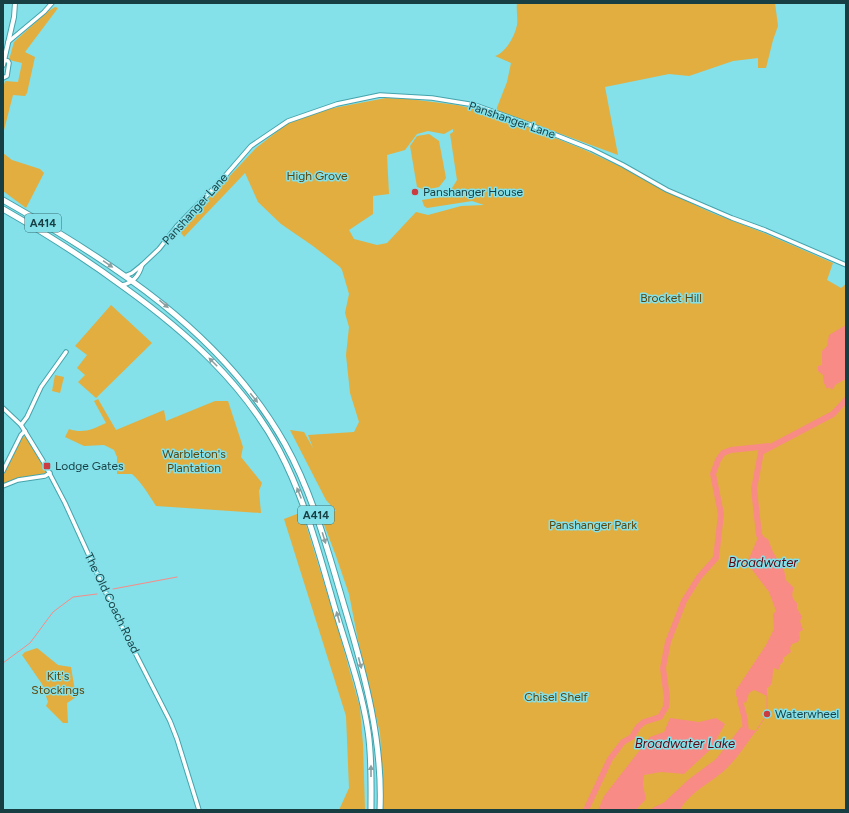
<svg xmlns="http://www.w3.org/2000/svg" width="849" height="813" font-family="Figtree,sans-serif">
  <style>
    .green { fill: #e1ae3f; fill-rule: evenodd }
    .water { fill: #f98b86 }
    .lines { fill: none; stroke-linecap: round; stroke-linejoin: round }
    .stream { stroke: #f98b86; stroke-width: 1 }
    .river { stroke: #f98b86; stroke-width: 6 }
    .minor-casing { stroke: #44a3ac; stroke-width: 5.5 }
    .major-casing { stroke: #44a3ac; stroke-width: 6 }
    .highway-casing { stroke: #44a3ac; stroke-width: 7 }
    .minor { stroke: #fff; stroke-width: 3.5 }
    .major { stroke: #fff; stroke-width: 4 }
    .highway { stroke: #fff; stroke-width: 5 }
    .oneway { fill: #8b9fa1 }
    .poi-dot { fill: #cb3c40; stroke: #84e0e9; stroke-width: 1.5 }
    .labels { text-anchor: middle; stroke-width: 3; stroke-linejoin: round; paint-order: stroke }
    .shield { fill: #84e0e9; stroke: #386f75; stroke-width: 1 }
    .shield-label { font-size: 11px; font-weight: bold; fill: #173f43 }
    .street-label { font-size: 12px; fill: #173f43; stroke: #84e0e9 }
    .park-label { font-size: 12px; fill: #5e4508; stroke: #84e0e9 }
    .poi-label { font-size: 12px; fill: #173f43; stroke: #84e0e9; text-anchor: start }
    .water-label { font-size: 13px; font-style: italic; fill: #5f0610; stroke: #84e0e9 }
  </style>
  <rect width="100%" height="100%" fill="#84e0e9"/>
  <g class="green">
    <path d="M517,3H775L778,26L773,40L766,68H758V58L733,61L689,76L669,74L605,87L618,155L496,110L507,82L511,63L495,56C506,52 515,36 517,25C518,18 516,10 517,3Z"/>
    <polygon points="55,7 58,8 25,52 35,57 27,93 25,96 13,95 3,134 3,88 5,81 18,82 22,63 9,60 14,42 47,12"/>
    <path d="M386,98L409,99L457,105L478,110L513,121L585,150L623,168L663,190L712,213L764,233L833,263L827,280L841,288L846,284V810H383L384,798L380,733L358,640L349,594L336,556L320,514L336,511L326,500L290,430L304,432L313,448L308,435L354,432L359,422L350,393L346,355L349,327L345,313L349,294L342,270L340,267L313,246L281,224L258,202L245,173L184,237L179,230L256,148L288,123L310,113L328,109ZM453,129V132L450,134L457,180L447,196L422,200L424,206L427,208L472,201L484,205L461,206L428,215L416,212L387,243L377,245L354,239L349,230L373,214V196L389,194L387,155L405,150L417,134L428,131L444,134Z"/>
    <polygon points="429,134 439,141 446,178 439,187 425,190 417,187 410,146 417,136"/>
    <polygon points="3,153 12,160 40,169 44,173 26,208 3,191"/>
    <polygon points="111,305 152,343 96,398 78,382 85,375 77,368 87,355 75,346"/>
    <polygon points="55,375 64,377 60,393 52,391"/>
    <path d="M98,399L116,430L164,410L166,421L215,401H228L243,447L241,457L262,483L259,491L261,513L156,506C149,495 142,483 132,474H117V457L114,450L104,445L84,446L65,437L69,429C83,434 93,429 106,423L94,401Z"/>
    <polygon points="23,436 26,437 47,473 15,479 3,484 3,475"/>
    <polygon points="302,512 336,622 360,708 363,745 365,810 339,810 349,788 346,716 284,519"/>
    <polygon points="37,648 58,665 71,667 76,697 67,703 68,723 63,723 46,706 48,702 42,684 22,655 25,652"/>
  </g>
  <g class="water">
    <polygon points="846,325 846,379 835,385 834,388 831,390 830,387 827,389 824,383 823,375 818,371 818,366 822,365 822,351 827,346 829,335"/>
    <path d="M759,535L768,539L773,552L784,570L786,580L794,588C791,595 792,599 797,603V608L802,617L800,621L803,630L799,632L800,638L798,642L792,644L790,648L791,652L783,658V662L780,665V668L778,670L774,668C771,675 775,685 767,688V696L754,690L749,693L746,703L740,701L736,696V690L766,645L774,629L773,614L776,611L769,592L747,563Z"/>
    <polygon points="670,718 699,722 716,718 725,724 711,749 684,774 661,772 644,775 643,785 646,799 636,810 598,810 604,796 650,737 664,732"/>
    <path d="M741,727L756,731C747,743 739,756 729,766C714,782 691,790 680,810H664L658,808L689,779L716,759Z"/>
  </g>
  <g class="lines">
    <g class="stream">
      <polyline points="113,589 177,577"/>
      <polyline points="3,663 30,643 53,612 73,597 97,594"/>
      <polyline points="756,731 767,714 767,696"/>
    </g>
    <g class="river">
      <polyline points="763,541 759,535 754,489 761,452 833,414 846,400"/>
      <path d="M744,694L740,701C743,712 747,723 745,735"/>
      <polyline points="586,810 610,759 623,742 632,737 638,727 644,722 660,717 666,707 667,698 663,668 668,642 684,601 699,577 716,558 721,514 713,474 718,460 723,453 731,450 768,446"/>
      <polyline points="655,810 666,805"/>
    </g>
    <g class="minor-casing">
      <g id="minor">
        <polyline points="8,42 44,12 52,3"/>
        <polyline points="3,78 7,76 9,63 8,61 4,60"/>
        <polyline points="125,276 132,273 142,265 159,249 177,226 218,184 251,146 288,121 337,104 380,95 432,98 475,105 533,126 591,149 623,165 667,190 732,218 765,230 846,265"/>
        <path d="M122,285C133,283 139,276 142,265"/>
        <polyline points="3,408 21,425 43,461 65,503 117,617 170,721 177,739 199,810"/>
        <polyline points="21,425 27,417 41,387 66,352"/>
        <polyline points="3,471 21,435 25,431"/>
        <polyline points="3,486 18,480 45,476 50,473"/>
      </g>
    </g>
    <g class="major-casing">
      <polyline id="major" points="3,65 14,17 15,3"/>
    </g>
    <g class="highway-casing">
      <g id="highway">
        <path d="M3,200C112,262 222,332 285,444C314,496 329,555 346,612C365,676 383,742 380,810"/>
        <path d="M3,209C45,233 86,259 125,288C186,332 243,383 279,450C306,501 320,557 336,612C348,652 362,691 368,731C372,758 371,784 371,810"/>
      </g>
    </g>
    <use href="#minor" class="minor"/>
    <use href="#major" class="major"/>
    <use href="#highway" class="highway"/>
  </g>
  <defs><path id="oneway-solid" d="M-6-.8H1V-3.2L6.5 0L1 3.2V.8H-6Z"/></defs>
  <g class="oneway">
    <use href="#oneway-solid" transform="translate(108 264) rotate(34)"/>
    <use href="#oneway-solid" transform="translate(164 304) rotate(40)"/>
    <use href="#oneway-solid" transform="translate(213 362) rotate(-135)"/>
    <use href="#oneway-solid" transform="translate(254 398) rotate(51)"/>
    <use href="#oneway-solid" transform="translate(299 493) rotate(-112)"/>
    <use href="#oneway-solid" transform="translate(324 538) rotate(73)"/>
    <use href="#oneway-solid" transform="translate(338 617) rotate(-106)"/>
    <use href="#oneway-solid" transform="translate(360 663) rotate(75)"/>
    <use href="#oneway-solid" transform="translate(371 771) rotate(-90)"/>
  </g>
  <g class="poi-dot">
    <circle cx="415" cy="192" r="4"/>
    <rect x="43" y="462" width="8" height="8" rx="2"/>
    <circle cx="767" cy="714" r="4"/>
  </g>
  <g class="labels">
    <g class="shield">
      <rect x="25" y="214" width="36" height="18" rx="3"/>
      <rect x="298" y="506" width="36" height="18" rx="3"/>
    </g>
    <g class="shield-label">
      <text x="43" y="227">A414</text>
      <text x="316" y="519">A414</text>
    </g>
    <g class="street-label">
      <text transform="translate(512 120) rotate(19)" y="4">Panshanger Lane</text>
      <text transform="translate(195 209) rotate(-48)" y="4">Panshanger Lane</text>
      <text transform="translate(112 603) rotate(64)" y="4">The Old Coach Road</text>
    </g>
    <g class="park-label">
      <text x="317" y="180">High Grove</text>
      <text x="671" y="302">Brocket Hill</text>
      <text x="194" y="458">Warbleton's<tspan x="194" dy="14">Plantation</tspan></text>
      <text x="593" y="529">Panshanger Park</text>
      <text x="58" y="680">Kit's<tspan x="58" dy="14">Stockings</tspan></text>
      <text x="556" y="701">Chisel Shelf</text>
    </g>
    <g class="poi-label">
      <text x="423" y="196">Panshanger House</text>
      <text x="55" y="470">Lodge Gates</text>
      <text x="775" y="718">Waterwheel</text>
    </g>
    <g class="water-label">
      <text x="763" y="567">Broadwater</text>
      <text x="685" y="748">Broadwater Lake</text>
    </g>
  </g>
  <rect width="849" height="813" fill="none" stroke="#173f43" stroke-width="8"/>
</svg>
